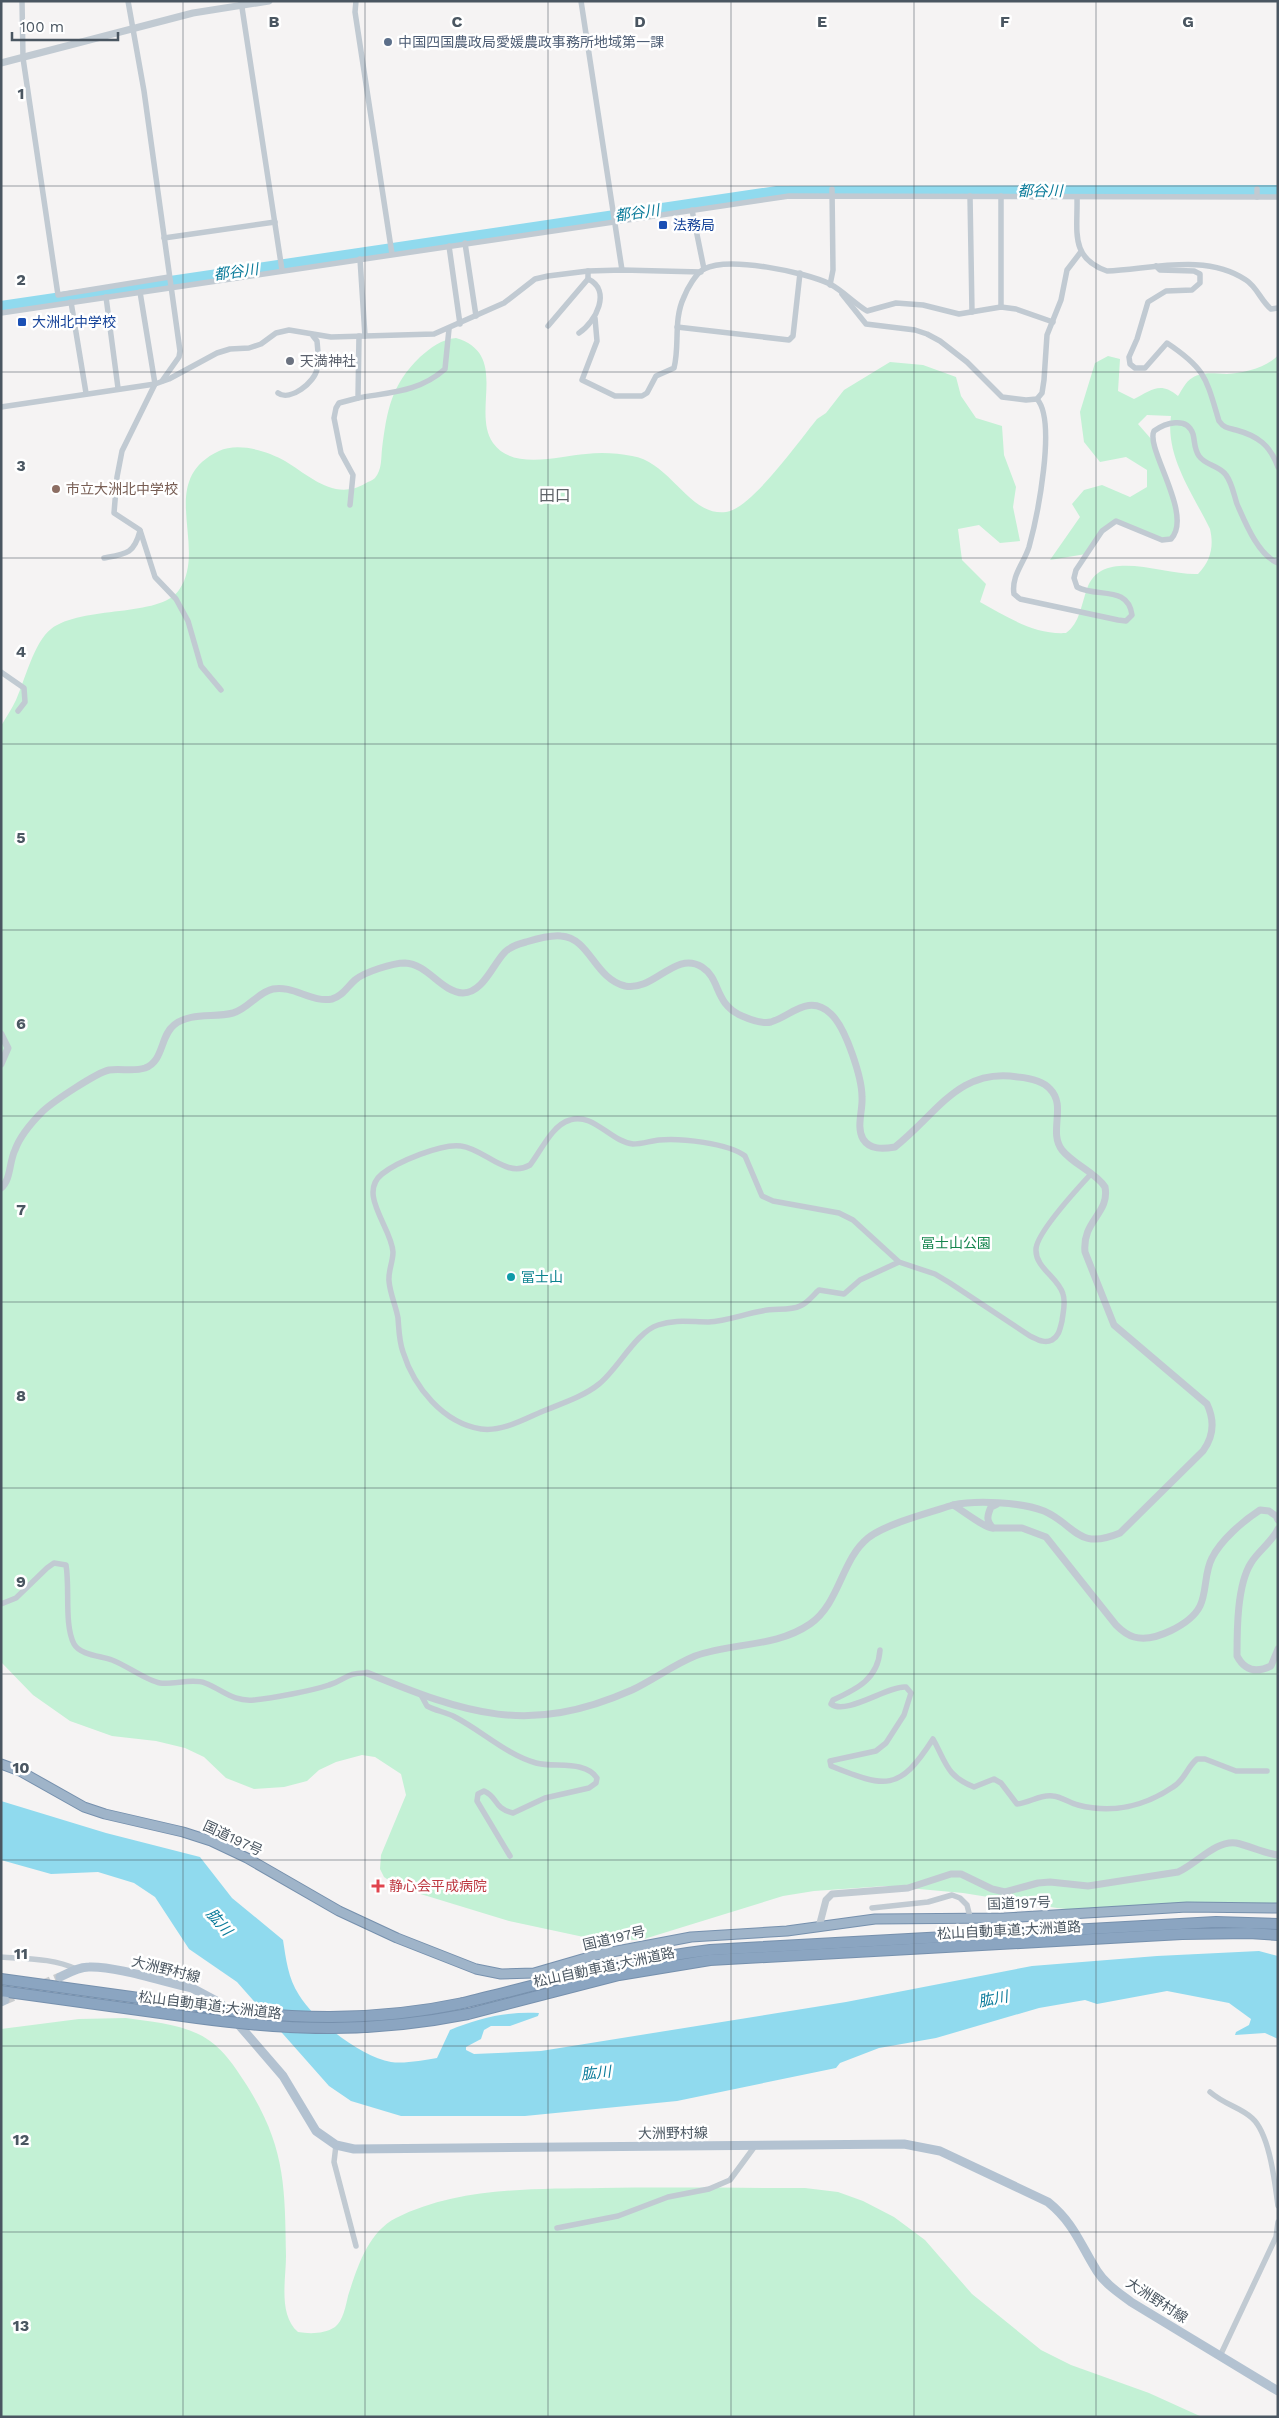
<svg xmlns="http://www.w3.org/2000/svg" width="1279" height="2418" font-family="'Work Sans','Noto Sans JP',sans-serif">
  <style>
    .green { fill: #c3f1d5 }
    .water { fill: #90daee }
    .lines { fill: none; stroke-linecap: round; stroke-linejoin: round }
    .river { stroke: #90daee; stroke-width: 12 }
    .primary-tunnel { stroke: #caccce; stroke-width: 9; stroke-dasharray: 9 4.5; stroke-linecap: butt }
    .trunk-casing { stroke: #7690ad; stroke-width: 11 }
    .motorway-casing { stroke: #7690ad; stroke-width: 12 }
    .minor { stroke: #c1cad2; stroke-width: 5.5 }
    .tertiary { stroke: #c1cad2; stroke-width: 7 }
    .primary { stroke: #b3c2d1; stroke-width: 9 }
    .trunk { stroke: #9fb4c9; stroke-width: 9 }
    .motorway { stroke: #8ba5c1; stroke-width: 10 }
    .motorway-bridge-casing { stroke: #7690ad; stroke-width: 12; stroke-linecap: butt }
    .motorway-bridge { stroke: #8ba5c1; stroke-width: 10 }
    .grid { fill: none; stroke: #4a5661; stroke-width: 1; stroke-opacity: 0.55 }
    .service-dot { fill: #5c6f8a; stroke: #fff; stroke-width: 2 }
    .transit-dot { fill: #1a4fb4; stroke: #fff; stroke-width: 2 }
    .worship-dot { fill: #6b7280; stroke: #fff; stroke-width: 2 }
    .education-dot { fill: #8d6e63; stroke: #fff; stroke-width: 2 }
    .culture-dot { fill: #0f9aa8; stroke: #fff; stroke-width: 2 }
    .health-dot { fill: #e0444e; stroke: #fff; stroke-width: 2 }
    .labels { text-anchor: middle; stroke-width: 5; stroke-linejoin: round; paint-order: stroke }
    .service-label { font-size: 14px; fill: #4e5e75; stroke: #fff; text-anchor: start }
    .transit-label { font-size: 14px; fill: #164399; stroke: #fff; text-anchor: start }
    .worship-label { font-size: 14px; fill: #5b616d; stroke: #fff; text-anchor: start }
    .education-label { font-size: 14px; fill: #785e54; stroke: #fff; text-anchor: start }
    .park-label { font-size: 14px; fill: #17864f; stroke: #fff }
    .culture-label { font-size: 14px; fill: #0d838f; stroke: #fff; text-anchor: start }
    .street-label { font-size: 14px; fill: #4a5661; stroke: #fff }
    .health-label { font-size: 14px; fill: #be3a42; stroke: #fff; text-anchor: start }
    .water-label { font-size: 15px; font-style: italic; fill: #0c7c9b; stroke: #fff }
    .quarter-label { font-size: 16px; fill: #5f6368; stroke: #fff }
    .grid-label { font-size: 16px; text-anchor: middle; font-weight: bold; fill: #4a5661; stroke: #fff; stroke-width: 5; stroke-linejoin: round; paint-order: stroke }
  </style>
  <rect width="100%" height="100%" fill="#f5f3f3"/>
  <g class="green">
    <path d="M456,338C510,354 471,411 493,443C513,471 559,456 586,454C601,452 617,453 632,456C671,462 689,517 726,512C751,509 800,440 817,419L826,413L844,390L890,362L923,365L956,377L961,396L976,418L1002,426L1004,455L1016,487L1013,507L1020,541L1000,543L979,525L958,529L962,560L986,584L980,602C1007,617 1035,635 1066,633C1080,623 1081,605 1087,589C1101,546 1166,576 1198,574C1211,561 1214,546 1210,529C1193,494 1165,456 1171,416L1147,415L1138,424L1152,440L1177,515L1176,535L1162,540L1123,522L1111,524L1086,554L1050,560L1080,517L1072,504L1084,490L1102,485L1130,497L1147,487V470L1126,457L1100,462L1084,442L1080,412L1095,363L1108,356L1120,359L1118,391L1134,399C1152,390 1160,381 1178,396C1182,390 1186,381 1192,378C1204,371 1214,374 1227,374C1243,373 1267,368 1278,355V1910L1095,1912L1057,1908L963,1893L886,1886L814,1891L783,1896L644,1939L617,1941L593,1939L509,1921L414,1892L393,1883L384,1877L380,1869L381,1855L406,1795L401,1774L375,1757L362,1755L336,1762L319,1770L307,1781L284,1787L254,1789L226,1778L204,1757L185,1748L156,1741L112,1736L70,1721L33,1695L1,1662V726C6,717 12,709 16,700C25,680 34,642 51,629C82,605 160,618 179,590C209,547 155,481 219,451C238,442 268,451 285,461C310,476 335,502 366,483C368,482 373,480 375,478C382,470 381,458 382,449C387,410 391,385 420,357C430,348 442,339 456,338Z"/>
    <path d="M126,2018C153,2022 187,2024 210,2041C224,2051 235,2067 244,2081C285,2144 285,2184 286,2256C286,2280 278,2314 298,2332C310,2334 324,2334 335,2327C343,2321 346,2305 348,2296C357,2268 368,2232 396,2218C458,2187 534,2189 601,2188C669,2187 737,2188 805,2188L838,2192L863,2201L894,2217L925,2240L972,2294L1041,2350L1071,2365L1149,2393L1202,2417H1V2029L79,2019Z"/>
  </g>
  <path class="water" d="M1,1801L106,1833L200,1857L232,1898L283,1940C286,1959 288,1978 299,1995C314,2020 361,2057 391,2062C405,2064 423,2060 437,2058L450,2030C478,2018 508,2011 539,2013L538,2016L510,2026H491L484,2030L481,2039L466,2047V2050L474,2054L541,2051L846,2002L1032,1966L1157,1956L1259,1951L1278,1956V2039L1265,2033L1235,2035L1236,2032L1249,2025L1251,2019L1229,2003L1167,1991L1097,2004L1085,2000L1039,2008L936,2038L879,2048L840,2063L836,2068L677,2101L525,2116H401L351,2101L329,2086L237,1982L189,1949L155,1897L134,1883L98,1872L51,1874L1,1860Z"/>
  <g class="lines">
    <polyline class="river" points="1,307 777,192 1278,191"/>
    <polyline class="primary-tunnel" points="5,2000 60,1977"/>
    <g class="trunk-casing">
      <polyline id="trunk" points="1,1764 20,1771 84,1807 105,1814 183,1832 211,1841 247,1858 339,1911 397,1938 476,1969 501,1974 534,1973 596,1955 691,1937 787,1931 875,1919 1004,1918 1187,1907 1278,1908"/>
    </g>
    <g class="motorway-casing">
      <g id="motorway">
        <polyline points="1,1979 197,2006"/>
        <polyline points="1,1991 197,2018"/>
        <path d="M463,2003C545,1983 626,1960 710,1950L1216,1922L1278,1924"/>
        <polyline points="468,2014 619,1975 710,1960 1182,1934 1249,1933 1278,1935"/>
      </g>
    </g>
    <g class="minor">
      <polyline points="22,1 23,58 58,295 169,277"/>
      <polyline points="128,1 144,91 180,351 179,357 162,381"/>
      <polyline points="241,1 282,270"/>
      <polyline points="356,1 355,12 392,254"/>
      <polyline points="581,1 622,270"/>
      <polyline points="1257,189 1257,197"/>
      <polyline points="970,196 972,312"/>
      <polyline points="1033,197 1034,185"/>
      <path d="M1077,197C1078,230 1069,258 1107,271C1152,269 1206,253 1246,280C1257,287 1261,301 1271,309L1278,308"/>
      <polyline points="692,210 704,269"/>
      <polyline points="164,238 275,222"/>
      <polyline points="465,243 476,316"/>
      <polyline points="449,246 460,324"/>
      <polyline points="360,259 365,336"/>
      <path d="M1156,266L1160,270L1194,271L1200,274V283L1192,290L1166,291L1148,302L1137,339L1129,357L1130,364L1135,368H1145L1167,343C1206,369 1206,378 1219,421C1224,428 1228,428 1236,430C1258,436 1270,445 1278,467"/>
      <polyline points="830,285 833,270 832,189"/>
      <polyline points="140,292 155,384 122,451 117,477 114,513 140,530 155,577 176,599 188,621 201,666 221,690"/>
      <polyline points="842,294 866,324 915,330 927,334 940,341 967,362 1002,397 1026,400 1037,399 1042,393 1044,380 1047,335 1061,300 1067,270 1080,253"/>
      <polyline points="106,297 118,388"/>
      <polyline points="71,302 86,393"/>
      <polyline points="1001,307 1001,196"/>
      <polyline points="1,313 789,196 1278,197"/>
      <path d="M595,318L597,341L582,380L615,396H642L647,393L656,376L674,368C680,345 673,320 684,297C687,289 696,273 704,269C729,256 805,272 830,284C843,291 854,303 867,311L896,303L923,305L959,314L1001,307L1016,309L1053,322"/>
      <polyline points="548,326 588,279 588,271"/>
      <polyline points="677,327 789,340 793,336 800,273"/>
      <path d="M579,333C596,322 612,290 588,279"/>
      <path d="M278,393C290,402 315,382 317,369C319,360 318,350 317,341L313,336"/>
      <path d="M358,398C391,392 419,392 445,369L449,329"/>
      <path d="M1037,399C1057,421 1037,518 1029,547C1024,563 1011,576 1014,594L1020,599L1118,620L1126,621L1132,615C1128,585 1097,598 1077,587L1074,578L1076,570L1102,531L1116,521L1162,540L1171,539C1194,515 1145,448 1154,431C1165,423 1187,416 1193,434C1195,442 1194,449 1199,456C1206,466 1219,465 1226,475C1232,483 1234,495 1237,504C1245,522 1258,555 1278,563"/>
      <polyline points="1,407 155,384 169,379 217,353 230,349 249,348 261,344 276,333 289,330 331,337 434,334 504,303 535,279 548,276 588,271 622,270 701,272"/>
      <polyline points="350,505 353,475 341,453 334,418 336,408 339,403 358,398 359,336"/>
      <path d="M104,558C126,554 134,554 140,531"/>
      <polyline points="1,672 24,688 25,702 18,711"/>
      <path d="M899,1262L860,1280L844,1294L819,1290C814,1294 807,1304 800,1306C790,1311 774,1308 762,1311C744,1314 727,1321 708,1322C691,1322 675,1319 658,1325C636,1332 618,1369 599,1384C583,1397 560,1404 541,1412C523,1420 501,1432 481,1429C443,1423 414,1387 403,1352C399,1341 399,1330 398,1318C396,1306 390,1294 389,1281C388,1271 393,1262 393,1252C392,1228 357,1194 382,1174C397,1162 442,1143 461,1146C485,1149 506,1179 530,1165C541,1151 552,1125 570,1120C593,1112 611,1142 633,1144C642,1144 650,1141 659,1140C680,1138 728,1143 745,1156L762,1196L773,1201L839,1213L853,1220L899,1262L935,1274L950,1283L1030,1336C1037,1339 1044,1344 1052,1340C1059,1336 1060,1329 1062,1321C1063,1312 1066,1303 1063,1294C1058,1277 1035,1268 1036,1249C1037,1233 1078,1188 1090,1175"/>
      <path d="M1,1604L16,1598L47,1568L54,1563L66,1565C70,1588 64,1625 74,1644C80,1655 101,1656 112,1660C126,1665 147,1681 160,1683C174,1685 192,1678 205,1683C223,1690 233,1702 254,1700C273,1698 311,1691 329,1685C346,1680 346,1672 367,1673"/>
      <path d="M880,1650C878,1679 857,1689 833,1700L831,1704C846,1716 889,1685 906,1687L911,1693L904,1715L886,1743L876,1751L830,1761L831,1766C886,1788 899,1792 933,1739C946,1762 946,1776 974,1787L994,1779L1001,1783L1017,1804C1030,1803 1040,1794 1053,1796C1062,1797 1070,1803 1078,1805C1112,1814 1145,1806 1173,1787C1185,1780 1187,1767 1197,1759H1205L1236,1771H1267"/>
      <path d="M421,1695L427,1706C436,1711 446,1712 455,1717C482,1731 507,1755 536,1763C555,1768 585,1760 597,1778L596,1783L589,1788L545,1798L513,1813C493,1808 498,1797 484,1791L478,1794L477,1801L510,1856"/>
      <polyline points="872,1908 928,1902 952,1895 960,1898 967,1905 970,1917"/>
      <path d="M1,1957C26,1959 53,1958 76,1969"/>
      <path d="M1210,2092C1225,2105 1240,2107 1252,2118C1270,2134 1275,2184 1278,2206"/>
      <polyline points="336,2145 334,2162 356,2246"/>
      <polyline points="557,2228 618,2216 668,2197 709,2189 730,2180 755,2146"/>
      <polyline points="1220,2356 1276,2237 1278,2222"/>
    </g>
    <g class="tertiary">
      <polyline points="1,63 193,13 269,1"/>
      <polyline points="1,1034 8,1048 1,1064"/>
      <path d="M1,1188C11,1180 9,1162 15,1150C20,1136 33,1121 43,1111C54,1101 96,1073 109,1070C121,1068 133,1072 145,1068C164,1061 160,1036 174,1025C190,1012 214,1018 233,1013C248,1009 258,992 273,989C293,985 312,1003 332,999C343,996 347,987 355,980C364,972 393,963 405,963C428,964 441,992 463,993C483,993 493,964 505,952C511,946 518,944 526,942C536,939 551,935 561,936C590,938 594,978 625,986C654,992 675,950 702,967C721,979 714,1004 742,1016C751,1020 762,1024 771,1022C791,1016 809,993 831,1014C846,1028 862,1078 862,1097C863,1110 856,1127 863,1139C870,1150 883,1149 895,1147C937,1114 959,1067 1018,1077C1029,1078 1042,1080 1050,1089C1067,1106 1048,1132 1062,1150C1074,1165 1095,1172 1105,1187C1110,1214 1082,1220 1085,1252L1114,1325L1207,1404C1215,1421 1214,1436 1203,1451L1120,1533C1077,1551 1076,1525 1044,1511C1021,1502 976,1500 953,1505C962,1510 986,1529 993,1528"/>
      <path d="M997,1504L991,1507C987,1516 986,1521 993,1528H1022L1046,1537L1116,1625C1121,1630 1127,1635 1134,1637C1154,1643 1191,1624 1200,1606C1207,1592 1204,1573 1212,1558C1221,1540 1243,1521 1260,1510L1269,1511L1276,1516L1278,1520"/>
      <path d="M1278,1529C1272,1542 1258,1551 1251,1563C1237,1585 1237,1630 1237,1656C1245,1671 1256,1673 1271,1666L1278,1649"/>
      <path d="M367,1673C467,1714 528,1736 632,1690C653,1680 673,1665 695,1656C733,1642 775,1648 810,1624C840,1603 841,1560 868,1538C885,1524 931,1512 953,1505"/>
      <path d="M819,1927L826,1900L832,1894L908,1888L951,1874H961L992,1889L1005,1892L1038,1883L1050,1882L1088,1886L1178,1872C1196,1864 1216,1840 1236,1843C1250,1846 1263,1853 1278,1855"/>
    </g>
    <g class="primary">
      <path d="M60,1977C70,1972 79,1967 89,1967C116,1966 164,1982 192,1988L220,2003L283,2076L316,2131L336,2145L354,2149L904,2144L940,2151L1048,2202C1074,2223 1080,2244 1097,2271C1105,2284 1119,2293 1131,2302L1278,2391"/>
      <polyline points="1,2002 5,2000"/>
    </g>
    <use href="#trunk" class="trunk"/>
    <use href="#motorway" class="motorway"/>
    <g class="motorway-bridge-casing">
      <g id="motorway-bridge">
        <path d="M197,2006C287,2020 374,2022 463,2003"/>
        <path d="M197,2018C293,2031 372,2033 468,2014"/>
      </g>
    </g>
    <use href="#motorway-bridge" class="motorway-bridge"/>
  </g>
  <path class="grid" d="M183,1V2417M365,1V2417M548,1V2417M731,1V2417M914,1V2417M1096,1V2417M1,186H1278M1,372H1278M1,558H1278M1,744H1278M1,930H1278M1,1116H1278M1,1302H1278M1,1488H1278M1,1674H1278M1,1860H1278M1,2046H1278M1,2232H1278"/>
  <circle class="service-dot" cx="388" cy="42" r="5"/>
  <g class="transit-dot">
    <rect x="658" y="220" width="10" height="10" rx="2.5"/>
    <rect x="17" y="317" width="10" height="10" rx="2.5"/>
  </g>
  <circle class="worship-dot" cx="290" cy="361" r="5"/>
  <circle class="education-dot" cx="56" cy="489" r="5"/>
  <circle class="culture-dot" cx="511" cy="1277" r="5"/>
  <path class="health-dot" d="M375.5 1878.5h5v5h5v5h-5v5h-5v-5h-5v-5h5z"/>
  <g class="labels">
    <g class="service-label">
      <text x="398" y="47">中国四国農政局愛媛農政事務所地域第一課</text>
    </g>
    <g class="transit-label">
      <text x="673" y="230">法務局</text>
      <text x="32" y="327">大洲北中学校</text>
    </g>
    <g class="worship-label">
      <text x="300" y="366">天満神社</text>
    </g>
    <g class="education-label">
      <text x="66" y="494">市立大洲北中学校</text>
    </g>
    <g class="park-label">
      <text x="956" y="1248">冨士山公園</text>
    </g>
    <g class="culture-label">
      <text x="521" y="1282">冨士山</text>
    </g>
    <g class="street-label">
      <text transform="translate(233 1838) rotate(25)" y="5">国道197号</text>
      <text transform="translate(1019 1903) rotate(-2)" y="5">国道197号</text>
      <text transform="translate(1009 1930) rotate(-3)" y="5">松山自動車道;大洲道路</text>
      <text transform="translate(614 1938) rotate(-13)" y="5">国道197号</text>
      <text transform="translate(604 1967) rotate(-12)" y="5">松山自動車道;大洲道路</text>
      <text transform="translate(166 1969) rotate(14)" y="5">大洲野村線</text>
      <text transform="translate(210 2005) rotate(7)" y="5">松山自動車道;大洲道路</text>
      <text transform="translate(673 2133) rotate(-1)" y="5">大洲野村線</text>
      <text transform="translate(1157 2300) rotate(33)" y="5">大洲野村線</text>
    </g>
    <g class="health-label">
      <text x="389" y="1891">静心会平成病院</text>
    </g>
    <g class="water-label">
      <text x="1040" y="196">都谷川</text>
      <text transform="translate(637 213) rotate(-8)" y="5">都谷川</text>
      <text transform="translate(236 272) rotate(-8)" y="5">都谷川</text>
      <text transform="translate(219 1922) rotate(49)" y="5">肱川</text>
      <text transform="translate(993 1999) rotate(-11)" y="5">肱川</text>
      <text transform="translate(596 2073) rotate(-6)" y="5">肱川</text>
    </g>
    <g class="quarter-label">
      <text x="555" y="501">田口</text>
    </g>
  </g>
  <g class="grid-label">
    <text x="274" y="27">B</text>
    <text x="457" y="27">C</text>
    <text x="640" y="27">D</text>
    <text x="822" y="27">E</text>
    <text x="1005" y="27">F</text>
    <text x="1188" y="27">G</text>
    <text x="21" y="99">1</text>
    <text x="21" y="285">2</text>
    <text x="21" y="471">3</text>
    <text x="21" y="657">4</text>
    <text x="21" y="843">5</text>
    <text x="21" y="1029">6</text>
    <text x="21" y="1215">7</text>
    <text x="21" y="1401">8</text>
    <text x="21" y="1587">9</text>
    <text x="21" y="1773">10</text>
    <text x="21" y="1959">11</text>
    <text x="21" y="2145">12</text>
    <text x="21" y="2331">13</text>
  </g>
  <rect width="1279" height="2418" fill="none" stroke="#4a5661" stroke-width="5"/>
  <path d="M12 32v8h106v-8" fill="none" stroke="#4a5661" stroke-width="2.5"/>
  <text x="20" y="32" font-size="15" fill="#4a5661" stroke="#ffffff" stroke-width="4" paint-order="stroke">100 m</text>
</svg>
